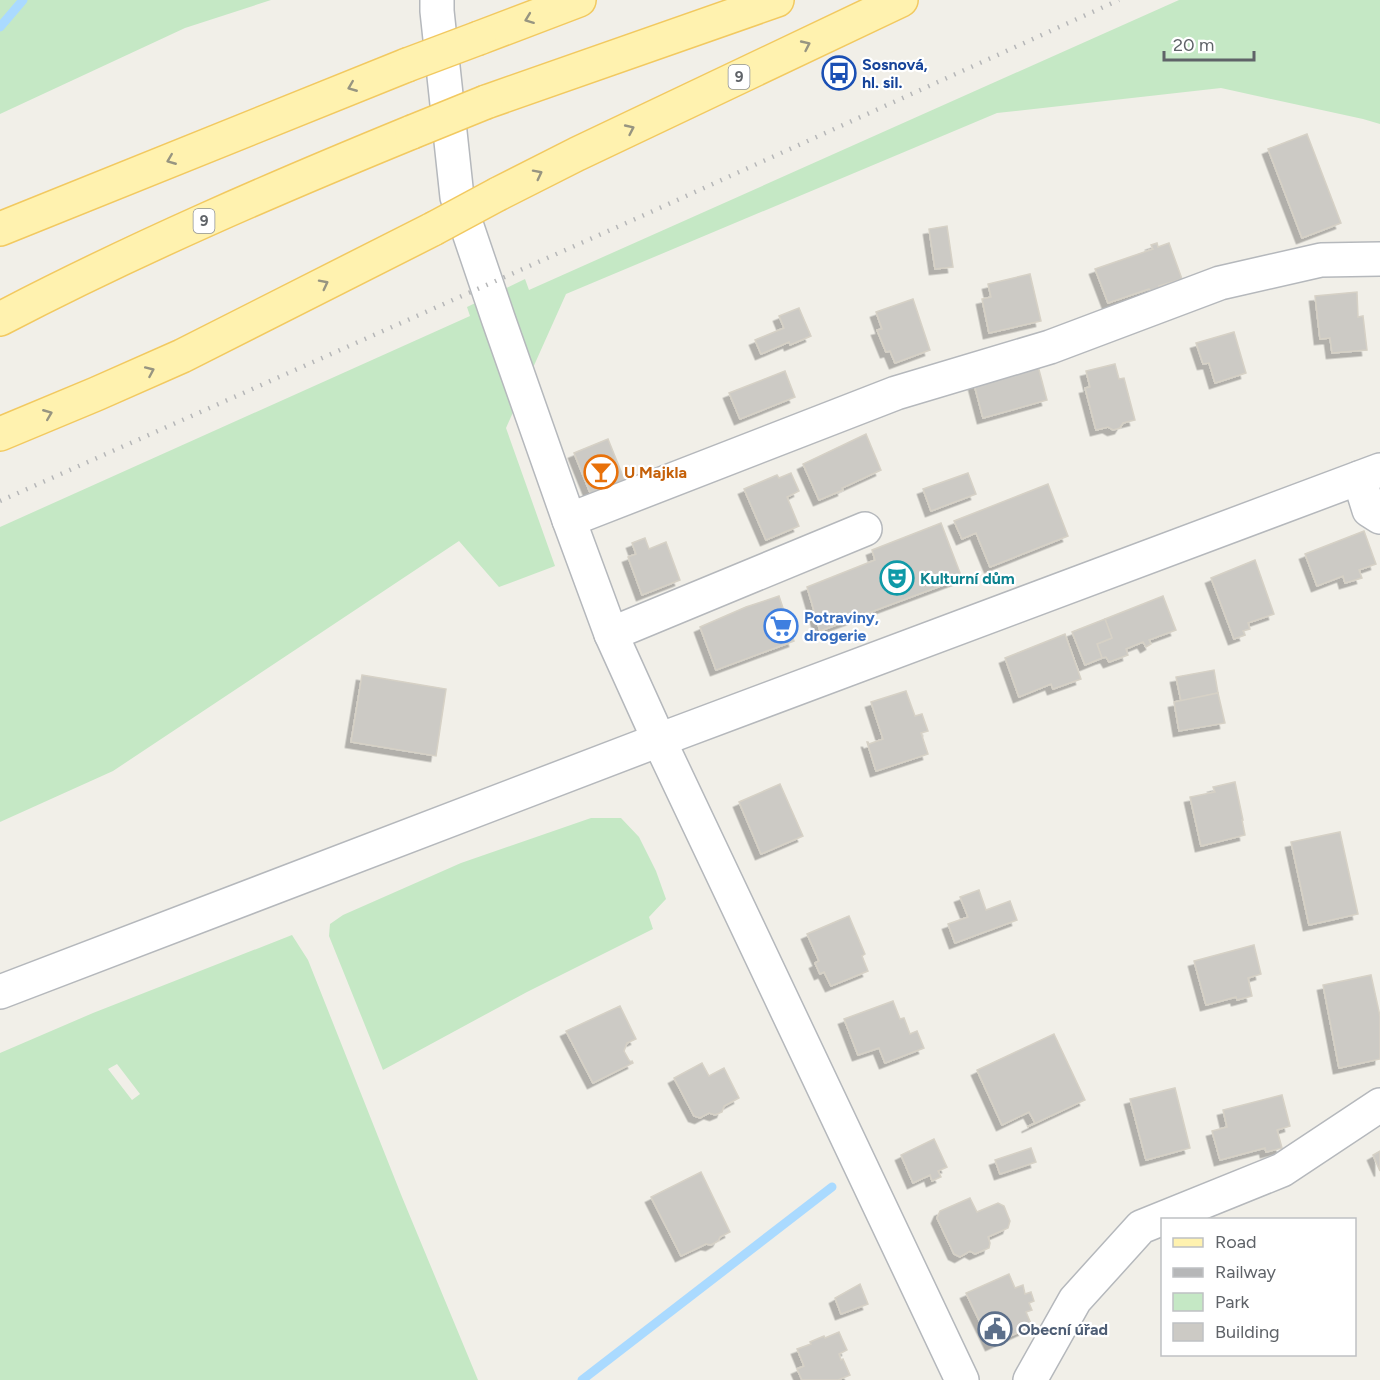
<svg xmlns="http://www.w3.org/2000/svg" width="1380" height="1380" font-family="Figtree,sans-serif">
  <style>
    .green { fill: #c5e8c5; fill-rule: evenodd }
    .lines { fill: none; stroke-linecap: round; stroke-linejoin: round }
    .stream { stroke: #aadaff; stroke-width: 9 }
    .building { fill: #cccac5; stroke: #d6d1c6; stroke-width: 1.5; filter: url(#shadow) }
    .minor-casing { stroke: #b5b8bc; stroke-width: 36 }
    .major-casing { stroke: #f2c960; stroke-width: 36 }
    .minor { stroke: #fff; stroke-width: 33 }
    .major { stroke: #fff2af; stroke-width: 33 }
    .rail { stroke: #b6b7b8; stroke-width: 4.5; stroke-dasharray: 1.5 8; stroke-linecap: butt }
    .major-bridge-casing { stroke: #f2c960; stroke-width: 36; stroke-linecap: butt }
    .major-bridge { stroke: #fff2af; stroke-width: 33 }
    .oneway { stroke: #979581 }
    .labels { text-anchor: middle; stroke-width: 4.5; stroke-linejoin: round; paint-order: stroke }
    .shield { fill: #fff; stroke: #8f9295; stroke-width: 1.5 }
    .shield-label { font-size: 15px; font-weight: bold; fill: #5f6368 }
    .transit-label { font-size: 16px; font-weight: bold; fill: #164399; stroke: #fff; text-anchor: start }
    .food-label { font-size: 16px; font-weight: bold; fill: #c56008; stroke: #fff; text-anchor: start }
    .culture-label { font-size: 16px; font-weight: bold; fill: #0d838f; stroke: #fff; text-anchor: start }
    .shop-label { font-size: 16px; font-weight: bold; fill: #366cbe; stroke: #fff; text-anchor: start }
    .service-label { font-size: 16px; font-weight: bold; fill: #4e5e75; stroke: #fff; text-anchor: start }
  </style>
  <defs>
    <filter id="shadow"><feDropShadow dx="-5.5" dy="5.5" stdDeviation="0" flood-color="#0004"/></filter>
  </defs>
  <rect width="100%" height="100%" fill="#f1efe8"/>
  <g class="green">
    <polygon points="0,0 271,0 185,28 0,114"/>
    <polygon points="1179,0 1380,0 1380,124 1363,119 1221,88 997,113 566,294 506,428 555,566 499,587 459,541 113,771 0,822 0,527 470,316 467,307 525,279 529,290"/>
    <polygon points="591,818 621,818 639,837 656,871 666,899 649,917 653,929 527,992 383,1070 329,936 330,924 343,915 461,863"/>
    <path d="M292,935L308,960L402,1197L478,1380H0V1053L93,1013ZM117,1064L140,1094L132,1100L108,1069Z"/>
  </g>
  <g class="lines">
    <g class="stream">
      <polyline points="0,27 23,0"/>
      <polyline points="582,1380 832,1187"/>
    </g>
  </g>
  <g class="building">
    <polygon points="1307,134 1341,223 1302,238 1268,149"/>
    <polygon points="947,226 953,267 935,269 929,229"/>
    <polygon points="1157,243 1158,247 1169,243 1182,279 1159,286 1162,292 1153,295 1149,289 1108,303 1095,269 1153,249 1151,245"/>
    <polygon points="1030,274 1041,321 989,333 982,299 991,297 988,284"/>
    <polygon points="1357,292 1358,317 1363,316 1367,350 1332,353 1330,338 1320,339 1315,296"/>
    <polygon points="913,299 930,350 895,363 890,351 886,352 877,330 882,329 876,312"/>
    <polygon points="799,308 811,336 790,345 789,342 761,354 755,340 784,328 779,316"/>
    <polygon points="1234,332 1246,373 1215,383 1209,363 1203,364 1196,343"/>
    <polygon points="1115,364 1119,379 1124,378 1135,420 1123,423 1120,428 1113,430 1108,427 1096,430 1085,388 1090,387 1086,371"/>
    <polygon points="1038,366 1047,400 983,418 974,384"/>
    <polygon points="785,371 795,397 740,419 729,393"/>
    <polygon points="866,434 881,470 842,488 843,490 819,500 803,464"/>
    <polygon points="608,439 629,491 595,505 574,453"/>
    <polygon points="791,473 799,491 787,497 799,526 766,540 744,489 777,475 779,478"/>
    <polygon points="968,473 976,494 931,511 923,489"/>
    <polygon points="1048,484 1068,536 990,567 976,533 962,539 954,521"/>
    <polygon points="941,523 962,578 820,631 807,587 875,560 872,550"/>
    <polygon points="1364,531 1376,564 1359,570 1362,578 1345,583 1343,576 1317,586 1305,554"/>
    <polygon points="645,538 649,549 666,542 680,580 642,595 628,557 636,554 632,543"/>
    <polygon points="1255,560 1274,614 1248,623 1250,629 1243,631 1245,635 1234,639 1211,578"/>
    <polygon points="779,596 794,641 716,670 700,627 746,607"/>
    <polygon points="1163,596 1176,630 1149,640 1151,644 1146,647 1143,642 1126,649 1128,655 1109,662 1106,657 1102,658 1097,644 1112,638 1105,619"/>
    <polygon points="1105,619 1112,638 1097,644 1102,658 1085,665 1072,632"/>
    <polygon points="1065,634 1081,679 1053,689 1051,684 1019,697 1005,658"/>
    <polygon points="1214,670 1218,693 1181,701 1176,677"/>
    <polygon points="362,675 446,689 436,756 351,742"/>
    <polygon points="906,691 915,716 922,714 928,731 921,733 928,754 876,771 867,742 868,742 869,744 883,739 871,702"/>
    <polygon points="1218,693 1225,723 1179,731 1174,702"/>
    <polygon points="1235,782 1243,820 1242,820 1245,835 1201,846 1190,797 1215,792 1213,787"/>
    <polygon points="780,784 803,836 761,854 739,802"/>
    <polygon points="1340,832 1358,914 1309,925 1291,842"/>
    <polygon points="979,890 986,910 1010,901 1017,920 955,943 948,924 968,917 960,897"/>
    <polygon points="849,916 865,954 862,956 868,971 831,986 824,972 820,974 815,963 819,961 807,934"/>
    <polygon points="1254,945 1261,974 1248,978 1252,996 1237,1000 1236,997 1206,1005 1194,961"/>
    <polygon points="1371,975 1380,1016 1380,1059 1339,1068 1323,985"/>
    <polygon points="893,1001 900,1019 904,1018 910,1034 917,1031 924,1048 885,1063 879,1048 858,1055 844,1019"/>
    <polygon points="620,1006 636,1039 627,1043 624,1051 629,1060 631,1062 632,1061 633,1063 593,1083 566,1031"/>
    <polygon points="1054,1034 1085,1100 1027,1127 1035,1123 1029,1112 1002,1125 977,1070"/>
    <polygon points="702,1063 709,1076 724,1068 739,1098 724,1106 722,1112 715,1115 709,1113 700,1118 694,1116 674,1078"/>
    <polygon points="1175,1088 1190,1148 1146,1160 1130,1099"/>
    <polygon points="1282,1095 1290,1126 1277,1130 1282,1148 1266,1152 1265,1148 1220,1160 1212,1131 1227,1127 1223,1110"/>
    <polygon points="934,1139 947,1167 938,1171 941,1177 932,1181 930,1175 913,1183 901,1155"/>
    <polygon points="1031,1148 1036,1162 1000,1174 995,1160"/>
    <polygon points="1380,1151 1380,1171 1373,1155"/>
    <polygon points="701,1172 730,1232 720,1237 718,1241 711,1245 706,1244 681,1256 651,1197"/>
    <polygon points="970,1198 977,1212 998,1203 1004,1206 1010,1221 1008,1228 988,1237 990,1243 989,1248 975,1254 970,1251 960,1257 954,1254 937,1218 940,1211"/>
    <polygon points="1009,1274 1015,1288 1023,1285 1025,1294 1031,1292 1034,1301 1029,1303 1032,1310 1026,1312 1032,1326 991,1345 966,1293"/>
    <polygon points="860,1284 868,1304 841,1314 835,1298"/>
    <polygon points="839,1332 847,1350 839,1354 841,1360 843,1359 850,1375 838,1380 802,1380 797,1369 804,1366 797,1349 811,1344 810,1342 824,1336 825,1338"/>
  </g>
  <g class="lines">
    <g class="minor-casing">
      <g id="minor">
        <polyline points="437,0 437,11 457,197 498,318 569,520 611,634 659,740 962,1380"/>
        <polyline points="1359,478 1369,510 1380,517"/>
        <polyline points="569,520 896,393 1050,347 1220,283 1321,260 1380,259"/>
        <polyline points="611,634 865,529"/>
        <polyline points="0,992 659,740 1380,470"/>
        <polyline points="1030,1380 1075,1300 1141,1227 1282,1170 1380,1105"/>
      </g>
    </g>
    <g class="major-casing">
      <g id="major">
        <polyline points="479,38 579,0"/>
        <polyline points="486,102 777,0"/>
        <polyline points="498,194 577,154 901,0"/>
        <polyline points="0,229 407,65"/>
        <path d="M0,319C134,249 273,189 412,132"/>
        <polyline points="0,434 96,394 182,356 433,229"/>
      </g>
    </g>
    <use href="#minor" class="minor"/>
    <use href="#major" class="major"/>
    <polyline class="rail" points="0,501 642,216 1119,0"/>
    <g class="major-bridge-casing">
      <g id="major-bridge">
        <polyline points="407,65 479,38"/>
        <polyline points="412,132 486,102"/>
        <polyline points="433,229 498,194"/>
      </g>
    </g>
    <use href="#major-bridge" class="major-bridge"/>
  </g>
  <defs><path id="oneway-chevron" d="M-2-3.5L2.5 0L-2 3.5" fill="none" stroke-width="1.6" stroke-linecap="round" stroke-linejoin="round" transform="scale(1.5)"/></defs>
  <g class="oneway">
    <use href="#oneway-chevron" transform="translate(529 19) rotate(159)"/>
    <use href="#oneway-chevron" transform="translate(806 45) rotate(-25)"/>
    <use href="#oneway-chevron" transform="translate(352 87) rotate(158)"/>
    <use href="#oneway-chevron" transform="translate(630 129) rotate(-25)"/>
    <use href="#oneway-chevron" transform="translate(171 160) rotate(158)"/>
    <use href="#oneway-chevron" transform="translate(538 174) rotate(-27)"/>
    <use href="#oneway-chevron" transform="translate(324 284) rotate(-27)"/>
    <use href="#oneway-chevron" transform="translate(150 371) rotate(-24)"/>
    <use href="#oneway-chevron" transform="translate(48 414) rotate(-22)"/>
  </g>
  <defs>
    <g id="bus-ring" transform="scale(1.725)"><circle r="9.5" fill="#fff" stroke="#1a4fb4" stroke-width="1.5"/><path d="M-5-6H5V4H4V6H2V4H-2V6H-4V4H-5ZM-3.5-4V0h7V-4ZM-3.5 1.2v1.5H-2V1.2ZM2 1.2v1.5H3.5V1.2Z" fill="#1a4fb4"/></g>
    <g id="bar-ring" transform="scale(1.725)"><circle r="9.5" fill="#fff" stroke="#e8710a" stroke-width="1.5"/><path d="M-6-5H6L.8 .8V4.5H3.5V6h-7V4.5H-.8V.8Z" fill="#e8710a"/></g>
    <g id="theatre-ring" transform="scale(1.725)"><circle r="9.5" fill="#fff" stroke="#0f9aa8" stroke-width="1.5"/><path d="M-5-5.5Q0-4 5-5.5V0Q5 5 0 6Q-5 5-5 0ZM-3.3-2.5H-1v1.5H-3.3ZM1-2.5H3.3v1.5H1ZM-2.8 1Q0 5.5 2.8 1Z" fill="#0f9aa8"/></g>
    <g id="supermarket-ring" transform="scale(1.725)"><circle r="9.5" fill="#fff" stroke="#3f7fe0" stroke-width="1.5"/><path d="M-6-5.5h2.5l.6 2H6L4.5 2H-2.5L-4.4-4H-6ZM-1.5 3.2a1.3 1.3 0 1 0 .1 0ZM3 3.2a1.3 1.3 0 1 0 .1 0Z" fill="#3f7fe0"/></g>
    <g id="civic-ring" transform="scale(1.725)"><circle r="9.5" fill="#fff" stroke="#5c6f8a" stroke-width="1.5"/><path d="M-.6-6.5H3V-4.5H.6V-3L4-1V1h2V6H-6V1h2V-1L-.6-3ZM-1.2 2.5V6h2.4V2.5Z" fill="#5c6f8a"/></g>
  </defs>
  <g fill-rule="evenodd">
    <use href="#bus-ring" x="839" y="73"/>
    <use href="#bar-ring" x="601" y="472"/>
    <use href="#theatre-ring" x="897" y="578"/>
    <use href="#supermarket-ring" x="781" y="626"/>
    <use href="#civic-ring" x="995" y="1329"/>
  </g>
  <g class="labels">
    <g class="shield">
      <rect x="728.5" y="65" width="21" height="24" rx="4.5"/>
      <rect x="193.5" y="209" width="21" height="24" rx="4.5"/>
    </g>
    <g class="shield-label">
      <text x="739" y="82">9</text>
      <text x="204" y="226">9</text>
    </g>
    <g class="transit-label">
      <text x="862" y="70">Sosnová,<tspan x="862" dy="18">hl. sil.</tspan></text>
    </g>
    <g class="food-label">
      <text x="624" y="478">U Majkla</text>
    </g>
    <g class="culture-label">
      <text x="920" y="584">Kulturní dům</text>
    </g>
    <g class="shop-label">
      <text x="804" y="623">Potraviny,<tspan x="804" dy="18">drogerie</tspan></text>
    </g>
    <g class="service-label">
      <text x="1018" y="1335">Obecní úřad</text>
    </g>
  </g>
  <rect x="1161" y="1218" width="195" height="138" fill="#ffffff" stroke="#bfc1c3" stroke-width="1.5"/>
  <rect x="1173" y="1238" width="30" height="9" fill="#fff2af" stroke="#bfc1c3" stroke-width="1.5"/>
  <text x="1215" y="1248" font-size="18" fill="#5f6368">Road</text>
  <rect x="1173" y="1268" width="30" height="9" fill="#b6b7b8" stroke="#bfc1c3" stroke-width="1.5"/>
  <text x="1215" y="1278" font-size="18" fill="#5f6368">Railway</text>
  <rect x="1173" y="1293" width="30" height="18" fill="#c5e8c5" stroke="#bfc1c3" stroke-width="1.5"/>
  <text x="1215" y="1308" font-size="18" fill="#5f6368">Park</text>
  <rect x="1173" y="1323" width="30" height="18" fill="#cccac5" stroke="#bfc1c3" stroke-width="1.5"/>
  <text x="1215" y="1338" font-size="18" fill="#5f6368">Building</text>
  <path d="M1164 51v9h90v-9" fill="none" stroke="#5f6368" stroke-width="3"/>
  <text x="1173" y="51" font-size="18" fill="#5f6368" stroke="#ffffff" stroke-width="4.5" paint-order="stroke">20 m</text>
</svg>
